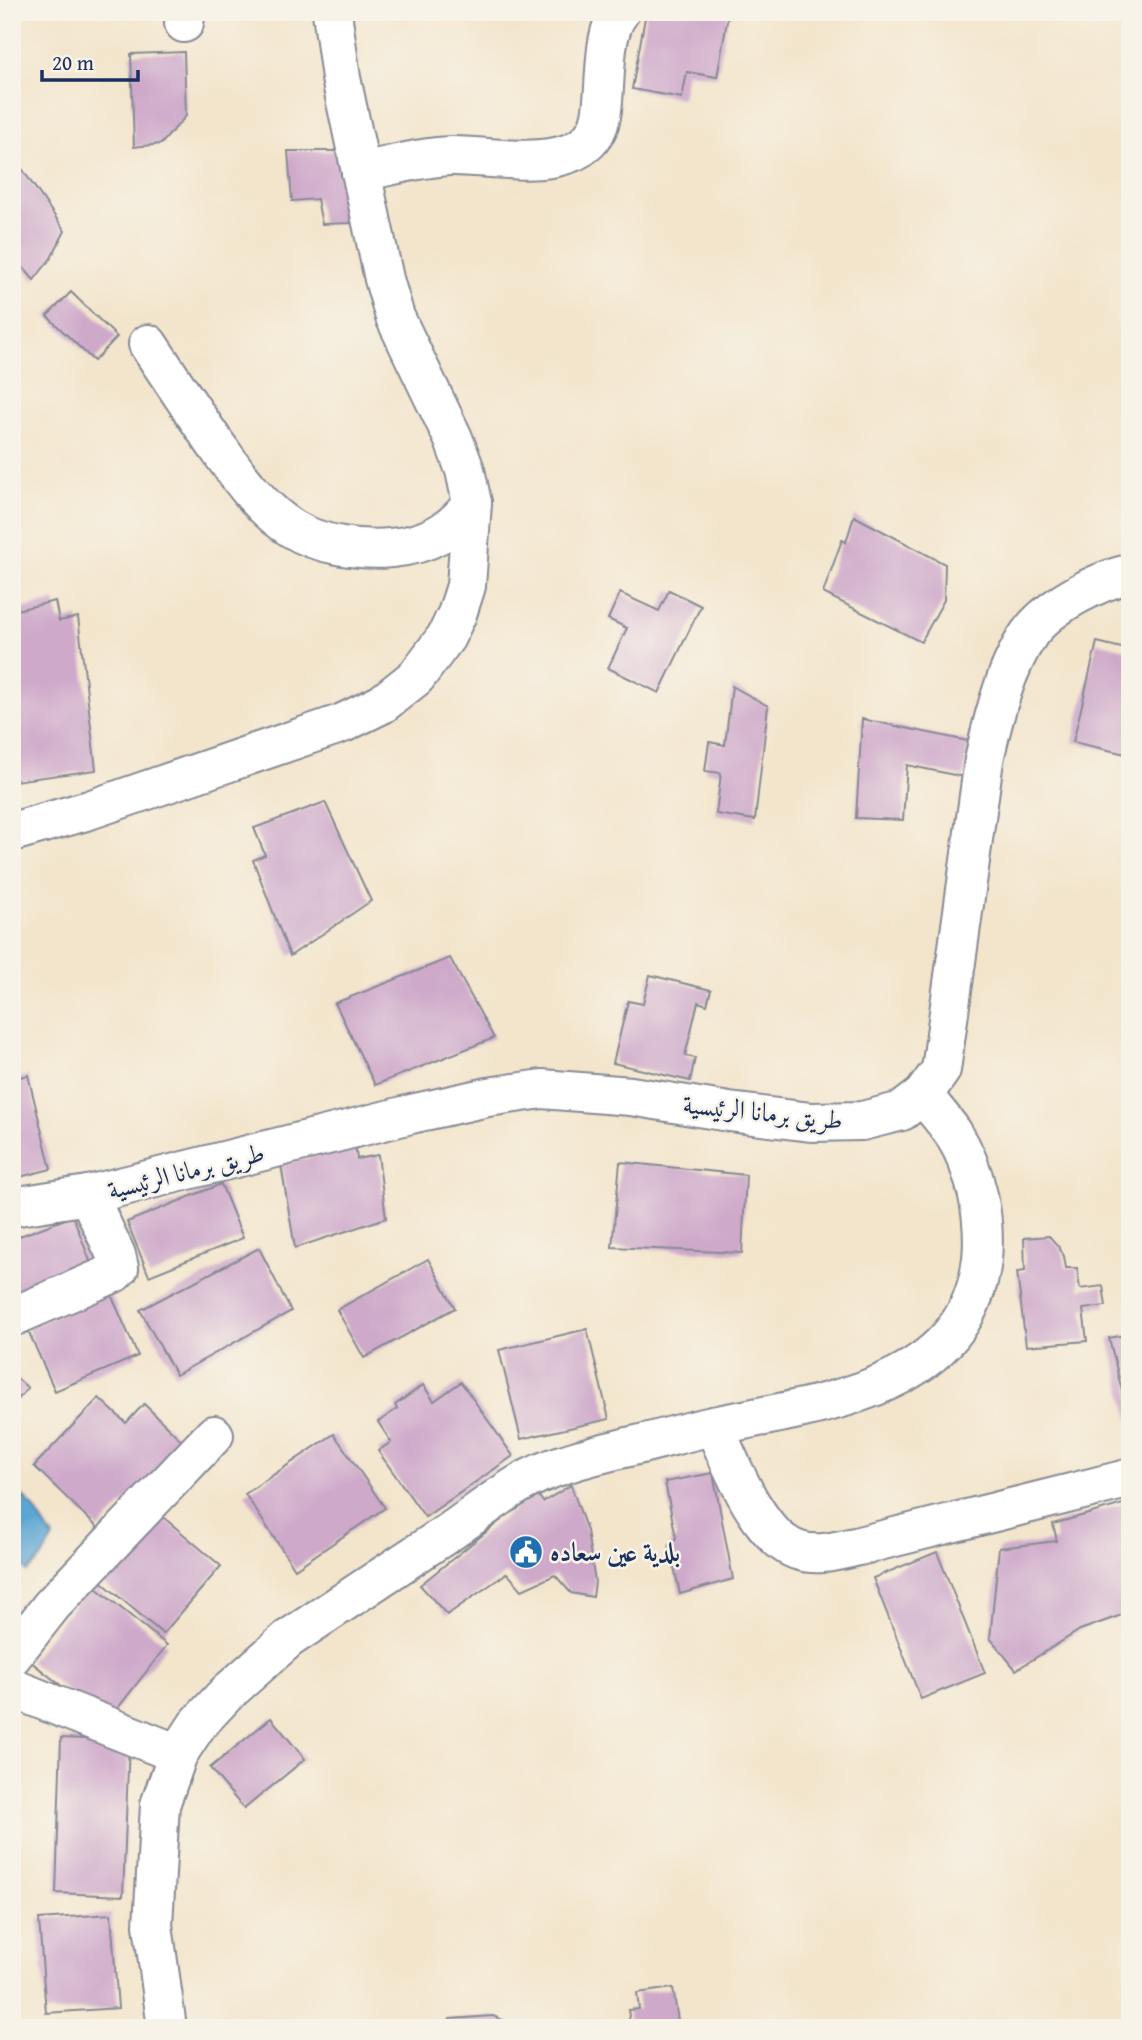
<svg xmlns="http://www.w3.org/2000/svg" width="1142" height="2040" font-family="'Gentium Book Plus',Amiri,serif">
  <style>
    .water { fill: #5ca6d3; stroke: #3c6a98; stroke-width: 2 }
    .building { fill: #cea9ca }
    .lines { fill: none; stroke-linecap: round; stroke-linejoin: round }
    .minor-casing { stroke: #878a95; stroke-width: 42 }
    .major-casing { stroke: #878a95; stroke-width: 42 }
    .minor { stroke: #fff; stroke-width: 38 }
    .major { stroke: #fff; stroke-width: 38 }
    .labels { text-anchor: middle; stroke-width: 5; stroke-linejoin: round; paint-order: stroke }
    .street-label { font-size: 26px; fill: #1b2f5e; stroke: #f7f3e8 }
    .poi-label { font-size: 26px; font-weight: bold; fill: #1b2f5e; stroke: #f7f3e8; text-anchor: start }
  </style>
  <rect width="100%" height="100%" fill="#f7f3e8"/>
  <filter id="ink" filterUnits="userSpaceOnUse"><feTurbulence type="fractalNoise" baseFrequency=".0143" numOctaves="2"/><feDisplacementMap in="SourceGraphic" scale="14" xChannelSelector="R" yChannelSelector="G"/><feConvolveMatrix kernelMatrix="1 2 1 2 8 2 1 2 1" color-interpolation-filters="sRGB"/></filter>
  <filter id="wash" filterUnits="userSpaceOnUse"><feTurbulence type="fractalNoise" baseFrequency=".00686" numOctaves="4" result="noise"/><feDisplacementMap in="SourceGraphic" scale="28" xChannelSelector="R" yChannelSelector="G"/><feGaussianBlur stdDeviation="1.57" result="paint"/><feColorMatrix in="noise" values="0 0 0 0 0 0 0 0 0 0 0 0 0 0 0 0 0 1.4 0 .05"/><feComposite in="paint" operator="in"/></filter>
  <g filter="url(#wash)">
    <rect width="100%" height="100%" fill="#f3e5cc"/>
    <polygon class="water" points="22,1495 34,1508 53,1538 40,1560 27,1572 12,1548 12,1497"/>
    <g id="blocks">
      <g class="building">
        <polygon points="646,12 716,12 728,16 717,77 687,72 682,98 632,89"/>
        <polygon points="184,52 186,116 161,144 134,147 131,54"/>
        <polygon points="288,151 342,151 351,223 322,224 317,199 292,201"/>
        <polygon points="12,164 20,166 65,231 51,258 34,280 12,255"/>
        <polygon points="71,292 117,337 94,361 47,316"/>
        <polygon points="854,516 945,564 944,600 921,642 823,593 842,540 846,542"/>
        <polygon points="669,590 701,606 659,693 608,668 627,628 608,619 620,593 659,611"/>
        <polygon points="55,601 59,621 78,617 96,770 15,781 12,760 12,611"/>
        <polygon points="1097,642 1130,650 1130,755 1073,742"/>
        <polygon points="732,686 768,706 755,820 716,814 721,773 705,771 709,742 725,745"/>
        <polygon points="862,719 968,741 964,777 907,765 903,820 856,818"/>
        <polygon points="325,802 371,901 290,956 253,860 265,855 254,828"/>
        <polygon points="450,958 494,1038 375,1085 335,1003"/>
        <polygon points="650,975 711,990 707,1005 698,1002 685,1056 695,1058 690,1081 613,1063 628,1001 643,1004"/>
        <polygon points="28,1075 51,1169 12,1179 12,1079"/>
        <polygon points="355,1146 357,1159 378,1155 386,1218 295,1248 281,1165"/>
        <polygon points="620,1162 746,1175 742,1253 612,1247"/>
        <polygon points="221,1184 243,1238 149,1276 127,1222"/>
        <polygon points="73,1216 96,1277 12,1309 12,1239"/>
        <polygon points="1049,1236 1058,1246 1064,1256 1066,1268 1077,1268 1080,1289 1103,1286 1106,1306 1083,1309 1087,1341 1026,1346 1017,1272 1025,1271 1024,1238"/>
        <polygon points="259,1248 291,1311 176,1375 140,1310"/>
        <polygon points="428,1259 455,1308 364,1358 337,1310"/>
        <polygon points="110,1292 138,1356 55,1391 27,1328"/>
        <polygon points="587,1329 609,1419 521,1439 499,1350"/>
        <polygon points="1130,1334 1130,1419 1129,1419 1109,1338"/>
        <polygon points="12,1374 28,1388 12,1406"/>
        <polygon points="461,1382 513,1456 425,1517 378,1451 391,1442 378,1422 397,1409 395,1405 423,1385 434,1401"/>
        <polygon points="99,1398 126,1423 144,1404 183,1442 99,1529 34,1466"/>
        <polygon points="334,1434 385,1508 295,1569 245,1494"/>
        <polygon points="713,1473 733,1579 680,1594 669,1545 676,1538 665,1482"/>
        <polygon points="571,1485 587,1531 595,1582 593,1597 571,1593 555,1575 522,1590 507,1573 447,1615 420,1585 536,1492 543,1502"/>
        <polygon points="1130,1502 1130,1612 1080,1630 1016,1670 990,1638 999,1548 1057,1541 1053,1524"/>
        <polygon points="156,1511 221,1566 163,1634 98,1579"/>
        <polygon points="937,1552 985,1673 921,1699 873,1578"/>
        <polygon points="91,1584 167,1645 107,1722 30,1661"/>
        <polygon points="271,1718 305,1759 244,1809 210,1768"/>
        <polygon points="61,1738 129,1741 123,1896 56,1893"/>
        <polygon points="111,1914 118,2008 46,2013 39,1919"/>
        <polygon points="673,1988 679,2028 605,2028 630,2023 628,2010 639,2009 637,1993"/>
        <polygon points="493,2016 521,2028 448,2028 450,2019"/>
      </g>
    </g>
  </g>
  <g filter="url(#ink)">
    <use href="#blocks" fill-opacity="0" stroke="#878a95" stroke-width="2"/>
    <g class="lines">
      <g class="minor-casing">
        <g id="minor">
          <polyline points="184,23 186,12"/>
          <path d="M361,172C391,166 421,157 451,156C496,155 589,179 601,116C607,87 601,34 620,12"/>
          <path d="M148,344C170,377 192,410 214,442C237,474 259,508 293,529C319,545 361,551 391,548C425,545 453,532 472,503"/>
          <polyline points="12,832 89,810 343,723 382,704 416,677 446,637 457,614 466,586 472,503 465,470 453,438 395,317 384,279 341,78 332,12"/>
          <polyline points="12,1317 114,1273 119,1268 116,1255 88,1195"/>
          <path d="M714,1426C730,1462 759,1540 800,1551C819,1557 840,1550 859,1546L1127,1479"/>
          <polyline points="12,1656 52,1605 214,1435"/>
          <polyline points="12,1688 178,1754"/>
          <path d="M167,2028L153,1925L160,1805L178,1754L197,1725L226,1694L288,1639C343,1603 397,1567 451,1531C477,1513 503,1492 530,1478C564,1461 604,1453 641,1444C667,1438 692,1430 718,1425C820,1404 967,1390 982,1259C986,1217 976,1169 953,1133C944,1120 933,1108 923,1095"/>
        </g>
      </g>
      <g class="major-casing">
        <path id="major" d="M12,1207L88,1195L411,1114L488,1097L542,1089L631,1096L729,1112L811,1122L862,1121L902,1111L923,1095L941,1070L984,760C993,719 1005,669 1029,634C1048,607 1098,580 1130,574"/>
      </g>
      <use href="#minor" class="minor"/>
      <use href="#major" class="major"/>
    </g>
  </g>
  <defs>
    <g id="civic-disc" transform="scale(1.75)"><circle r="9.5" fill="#1f6fb2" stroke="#f7f3e8"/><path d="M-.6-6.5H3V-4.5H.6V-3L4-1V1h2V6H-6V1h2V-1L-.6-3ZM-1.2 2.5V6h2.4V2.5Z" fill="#fff"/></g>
  </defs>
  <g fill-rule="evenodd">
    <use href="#civic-disc" x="526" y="1552"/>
  </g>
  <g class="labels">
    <g class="street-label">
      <text transform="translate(763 1112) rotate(6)" y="9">طريق برمانا الرئيسية</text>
      <text transform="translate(186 1171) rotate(-14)" y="9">طريق برمانا الرئيسية</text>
    </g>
    <g class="poi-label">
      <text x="550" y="1561">بلدية عين سعاده</text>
    </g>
  </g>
  <rect width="1142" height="2040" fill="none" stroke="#f7f3e8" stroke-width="42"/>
  <path d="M42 70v10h96v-10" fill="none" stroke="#1b2f5e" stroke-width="3.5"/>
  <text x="52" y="70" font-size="21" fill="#1b2f5e" stroke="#f7f3e8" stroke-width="5" paint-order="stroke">20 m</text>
</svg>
